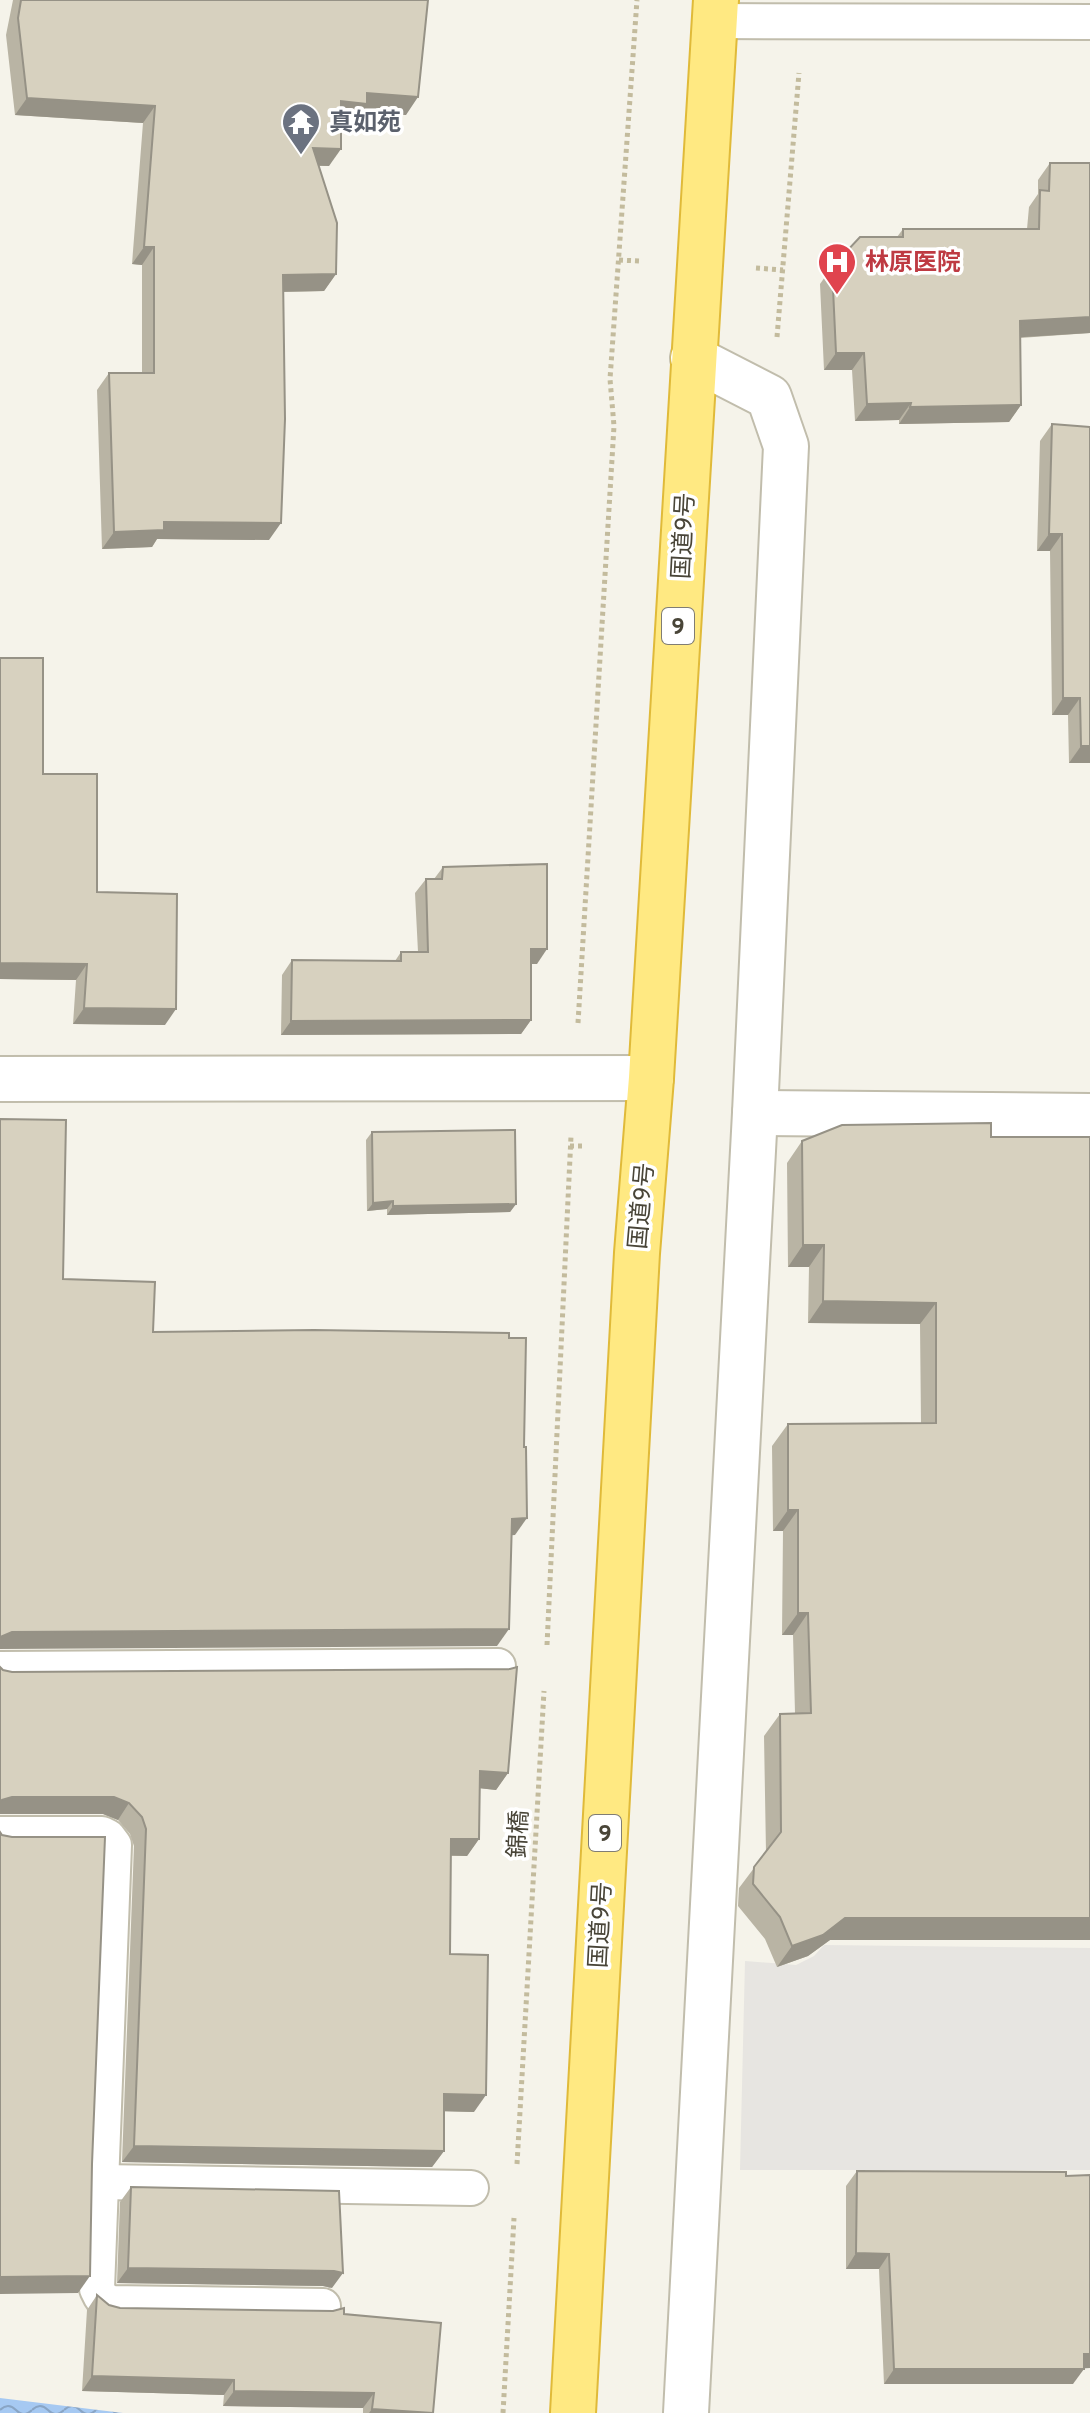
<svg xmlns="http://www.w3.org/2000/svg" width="1090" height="2413" font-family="Overpass,'Noto Sans JP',sans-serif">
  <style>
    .parking { fill: #e7e5e1 }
    .water { fill: url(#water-waves) }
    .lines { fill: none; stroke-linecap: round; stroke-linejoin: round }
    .service-casing { stroke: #c1bdac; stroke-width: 38 }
    .minor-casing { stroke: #c1bdac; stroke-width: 48 }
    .trunk-casing { stroke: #e0ba39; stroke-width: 48 }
    .path { stroke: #c3bb9d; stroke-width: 5; stroke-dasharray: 4 4; stroke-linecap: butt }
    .service { stroke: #fff; stroke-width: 34 }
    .minor { stroke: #fff; stroke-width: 44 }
    .trunk { stroke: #ffe982; stroke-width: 44 }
    .wall { fill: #b9b4a4 }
    .shaded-wall { fill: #969286 }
    .building { fill: #d7d1bf; stroke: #969286; stroke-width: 2 }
    .labels { text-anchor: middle; stroke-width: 7; stroke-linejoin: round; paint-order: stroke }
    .shield { fill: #fff; stroke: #807d74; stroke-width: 2 }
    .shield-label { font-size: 22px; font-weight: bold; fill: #494538 }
    .worship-label { font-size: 24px; font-weight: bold; fill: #5b616d; stroke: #fff; text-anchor: start }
    .health-label { font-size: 24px; font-weight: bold; fill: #be3a42; stroke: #fff; text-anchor: start }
    .street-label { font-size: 24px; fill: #494538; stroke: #fff }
  </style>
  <defs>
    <pattern id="water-waves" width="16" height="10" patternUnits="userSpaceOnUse" patternTransform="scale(2)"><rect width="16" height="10" fill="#a6c9f2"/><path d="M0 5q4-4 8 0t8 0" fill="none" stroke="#89a5c5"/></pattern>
  </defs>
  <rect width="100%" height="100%" fill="#f5f3ea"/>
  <polygon class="parking" points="824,1945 1090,1948 1090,2170 740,2170 745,1961 796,1965 814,1956"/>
  <polygon class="water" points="0,2398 123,2413 0,2413"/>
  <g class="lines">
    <g class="service-casing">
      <g id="service">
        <polyline points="715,21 1090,22"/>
        <polyline points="0,1669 498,1666"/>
        <polyline points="0,1834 102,1834 108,1837 114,1845 97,2289 101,2297 110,2303 323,2306"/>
        <polyline points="100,2182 471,2188"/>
      </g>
    </g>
    <g class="minor-casing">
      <g id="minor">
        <polyline points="0,1079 651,1078"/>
        <polyline points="755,1113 1090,1116"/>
        <polyline points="686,2413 755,1113 786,446 769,397 693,358"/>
      </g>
    </g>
    <g class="trunk-casing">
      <polyline id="trunk" points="573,2413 637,1253 651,1078 716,0"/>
    </g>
    <g class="path">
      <polyline points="619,260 640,261"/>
      <polyline points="756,268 783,270"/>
      <polyline points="777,337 799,73"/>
      <polyline points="578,1023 614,426 610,379 637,0"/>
      <polyline points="570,1146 583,1146"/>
      <polyline points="547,1645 571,1136"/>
      <polyline points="517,2164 544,1691"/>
      <polyline points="503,2413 514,2218"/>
    </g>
    <use href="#service" class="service"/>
    <use href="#minor" class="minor"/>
    <use href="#trunk" class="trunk"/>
  </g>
  <g class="wall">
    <polygon points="13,0 428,0 406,115 362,111 355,121 341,120 329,166 318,166 336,274 324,291 284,292 269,540 157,539 152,547 102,549 97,390 109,373 142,373 142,265 132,264 143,123 15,115 6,35"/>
    <polygon points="1050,163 1090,163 1090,333 1020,338 1021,405 1009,422 899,424 899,420 855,421 852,370 824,370 820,284 832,267 897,237 903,229 1027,229 1029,207 1038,194 1038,180"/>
    <polygon points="1052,424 1090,427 1090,763 1069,763 1068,715 1052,715 1050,551 1037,551 1040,441"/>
    <polygon points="0,658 43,774 97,892 165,1025 73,1024 76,980 0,979"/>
    <polygon points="443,867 537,964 531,964 531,1020 521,1034 281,1035 282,975 292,960 395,961 401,952 418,952 415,893 426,879 434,879"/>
    <polygon points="372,1132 516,1204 510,1212 387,1215 387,1209 367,1211 366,1140"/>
    <polygon points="991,1137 1090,1137 1090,1940 830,1940 808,1956 777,1967 765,1939 738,1906 739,1888 766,1852 764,1736 780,1714 795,1713 793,1635 782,1635 783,1531 773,1531 772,1446 788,1424 921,1423 920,1324 808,1323 809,1267 788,1267 787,1163 802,1141"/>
    <polygon points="3,1670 508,1773 496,1790 480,1788 479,1839 467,1856 451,1856 450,1954 474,2112 444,2111 444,2151 432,2167 122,2162 134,1846 130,1834 118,1820 103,1814 0,1814"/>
    <polygon points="857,2171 1073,2384 884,2384 879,2269 846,2269 846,2186"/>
    <polygon points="131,2187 332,2288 323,2286 117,2283 120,2202"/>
    <polygon points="97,2295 109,2305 120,2308 344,2314 433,2413 363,2413 363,2408 223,2406 224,2395 82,2391 87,2310"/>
  </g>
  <g class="shaded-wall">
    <polygon points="367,93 418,97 406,115 362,111 355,121 329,118 341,101"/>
    <polygon points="27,98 155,106 143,123 15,115"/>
    <polygon points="313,148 341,149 329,166 301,165"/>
    <polygon points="144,247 154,247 142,265 132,264"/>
    <polygon points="336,274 324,291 271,292 283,275"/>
    <polygon points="1090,317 1090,333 1008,338 1020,321"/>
    <polygon points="836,353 864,353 852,370 824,370"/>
    <polygon points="911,403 899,420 855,421 867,404"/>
    <polygon points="1021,405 1009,422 899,424 910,407"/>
    <polygon points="164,522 281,523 269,540 157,539 152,547 102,549 114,532"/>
    <polygon points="1049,534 1062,534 1050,551 1037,551"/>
    <polygon points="1063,698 1080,698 1068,715 1052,715"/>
    <polygon points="1081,746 1090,746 1090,763 1069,763"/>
    <polygon points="531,949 547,949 537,964 521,964"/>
    <polygon points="0,963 87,964 76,980 0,979"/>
    <polygon points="84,1008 176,1009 165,1025 73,1024"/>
    <polygon points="531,1020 521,1034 281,1035 291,1021"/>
    <polygon points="393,1201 387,1209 367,1211 373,1203"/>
    <polygon points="516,1204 510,1212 387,1215 393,1206"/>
    <polygon points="803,1245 824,1245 809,1267 788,1267"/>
    <polygon points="823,1301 936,1303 920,1324 808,1323"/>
    <polygon points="788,1510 798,1510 783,1531 773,1531"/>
    <polygon points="527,1518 515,1535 500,1536 512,1519"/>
    <polygon points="798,1613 808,1613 793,1635 782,1635"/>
    <polygon points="509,1629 497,1646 0,1649 0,1637 12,1632"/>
    <polygon points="480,1771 508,1773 496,1790 468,1787"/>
    <polygon points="12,1797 114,1797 129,1803 118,1820 103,1814 0,1814 0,1802 2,1800"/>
    <polygon points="451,1839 479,1839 467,1856 439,1855"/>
    <polygon points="845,1918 1090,1918 1090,1940 830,1940 808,1956 777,1967 792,1946"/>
    <polygon points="444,2094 486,2095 474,2112 432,2111"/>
    <polygon points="134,2146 444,2151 432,2167 122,2162"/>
    <polygon points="856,2253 889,2254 879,2269 846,2269"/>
    <polygon points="128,2268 334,2271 343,2273 332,2288 323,2286 117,2283"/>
    <polygon points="90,2276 78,2293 0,2294 0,2277"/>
    <polygon points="1084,2354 1090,2354 1090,2368 1073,2369"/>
    <polygon points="894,2369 1084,2369 1073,2384 884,2384"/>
    <polygon points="92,2376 234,2380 224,2395 82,2391"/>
    <polygon points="234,2391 374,2393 363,2408 223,2406"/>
    <polygon points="372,2409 425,2413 369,2413"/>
  </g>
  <g class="building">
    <polygon points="21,0 428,0 418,97 367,93 367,104 341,101 341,149 313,148 337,223 336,274 283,275 285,419 281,523 164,522 164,530 114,532 109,373 154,373 154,247 144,247 155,106 27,98 18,18"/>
    <polygon points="1050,163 1090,163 1090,317 1020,321 1021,405 910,407 911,403 867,404 864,353 836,353 832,267 860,237 903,237 903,229 1039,229 1040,190 1049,191"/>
    <polygon points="1052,424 1090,427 1090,746 1081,746 1080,698 1063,698 1062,534 1049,534"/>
    <polygon points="0,658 43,658 43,774 97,774 97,892 177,894 176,1009 84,1008 87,964 0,963"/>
    <polygon points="547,864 547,949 531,949 531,1020 291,1021 292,960 401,961 401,952 428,952 426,879 442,879 443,867"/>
    <polygon points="0,1119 66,1120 63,1279 155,1282 153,1332 314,1330 509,1333 509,1338 526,1338 524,1447 526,1447 527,1518 512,1519 509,1629 12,1632 0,1637"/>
    <polygon points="991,1123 991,1137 1090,1137 1090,1918 845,1918 823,1935 792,1946 780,1917 753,1884 754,1867 781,1832 780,1714 811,1713 808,1613 798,1613 798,1510 788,1510 788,1424 936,1423 936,1303 823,1301 824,1245 803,1245 802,1141 842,1125"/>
    <polygon points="515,1130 516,1204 393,1206 393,1201 373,1203 372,1132"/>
    <polygon points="0,1667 3,1670 12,1672 510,1669 517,1667 508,1773 480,1771 479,1839 451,1839 450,1954 488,1955 486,2095 444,2094 444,2151 134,2146 146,1829 142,1817 129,1803 114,1797 12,1797 2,1800 0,1802"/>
    <polygon points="0,1832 2,1835 12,1837 105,1837 92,2164 90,2276 0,2277"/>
    <polygon points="857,2171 1066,2172 1066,2176 1090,2175 1090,2354 1084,2354 1084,2369 894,2369 889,2254 856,2253"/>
    <polygon points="131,2187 339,2191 343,2273 334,2271 128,2268"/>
    <polygon points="97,2295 109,2305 120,2308 333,2311 344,2308 344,2314 441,2323 433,2413 372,2409 374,2393 234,2391 234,2380 92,2376"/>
  </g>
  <defs>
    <g id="temple-pin" transform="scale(2)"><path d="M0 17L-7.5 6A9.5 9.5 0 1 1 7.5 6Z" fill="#6b7280" stroke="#fff"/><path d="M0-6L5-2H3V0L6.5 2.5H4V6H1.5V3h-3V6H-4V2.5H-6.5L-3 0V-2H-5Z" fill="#fff"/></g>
    <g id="hospital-pin" transform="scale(2)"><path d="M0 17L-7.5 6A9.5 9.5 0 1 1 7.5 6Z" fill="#e0444e" stroke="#fff"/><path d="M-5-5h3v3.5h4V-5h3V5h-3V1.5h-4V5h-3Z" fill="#fff"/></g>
  </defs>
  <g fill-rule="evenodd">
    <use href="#temple-pin" x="301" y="122"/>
    <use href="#hospital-pin" x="837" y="262"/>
  </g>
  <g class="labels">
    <g class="shield">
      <rect x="662" y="608" width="32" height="36" rx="6"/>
      <rect x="589" y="1815" width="32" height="36" rx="6"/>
    </g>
    <g class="shield-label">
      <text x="678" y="634">9</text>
      <text x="605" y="1841">9</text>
    </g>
    <g class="worship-label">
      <text x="329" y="130">真如苑</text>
    </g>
    <g class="health-label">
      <text x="865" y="270">林原医院</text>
    </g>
    <g class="street-label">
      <text transform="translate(683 536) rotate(-87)" y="8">国道9号</text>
      <text transform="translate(641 1206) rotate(-85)" y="8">国道9号</text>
      <text transform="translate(518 1834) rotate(-87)" y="8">錦橋</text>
      <text transform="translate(600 1925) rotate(-87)" y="8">国道9号</text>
    </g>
  </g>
</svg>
